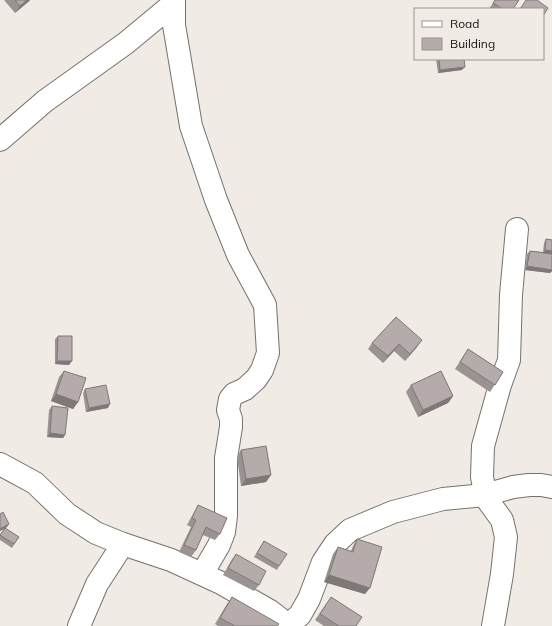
<svg xmlns="http://www.w3.org/2000/svg" width="552" height="626" font-family="Mulish,sans-serif">
  <style>
    .lines { fill: none; stroke-linecap: round; stroke-linejoin: round }
    .street-casing { stroke: #76716b; stroke-width: 24 }
    .street { stroke: #fff; stroke-width: 22 }
    .wall { fill: #9b9392 }
    .shaded-wall { fill: #7e7877 }
    .building { fill: #b4abaa; stroke: #7e7877 }
  </style>
  <rect width="100%" height="100%" fill="#f0ebe4"/>
  <g class="lines">
    <g class="street-casing">
      <g id="street">
        <polyline points="174,0 174,25 191,126 216,200 238,255 265,305 268,353 262,370 256,379 245,389 234,394 230,399 228,410 231,419 231,427 226,458 226,516 224,532 219,545 202,574"/>
        <polyline points="0,140 45,101 126,43 173,4"/>
        <polyline points="0,464 35,483 67,514 96,533 123,544 171,560 221,583 270,611 288,625"/>
        <polyline points="79,626 97,584 123,544"/>
        <polyline points="287,626 300,615 309,599 323,562 335,544 350,530 393,512 443,499 485,495 513,487 529,485 541,485 552,487"/>
        <polyline points="493,626 502,574 506,537 502,520 486,498 482,477 483,446 500,385 509,360 511,295 517,229"/>
      </g>
    </g>
    <use href="#street" class="street"/>
  </g>
  <g class="wall">
    <polygon points="4,0 30,0 28,2 15,13"/>
    <polygon points="495,0 513,9 489,9"/>
    <polygon points="436,59 464,59 462,70 438,73"/>
    <polygon points="546,239 552,240 552,271 550,273 525,270 527,254 530,251 543,252 544,243"/>
    <polygon points="396,317 417,347 405,361 394,351 383,363 368,349 372,343"/>
    <polygon points="58,336 69,365 55,364 55,339"/>
    <polygon points="468,349 503,372 490,392 455,369"/>
    <polygon points="64,371 78,402 73,409 51,401 59,377"/>
    <polygon points="411,385 453,396 448,403 418,417 406,392"/>
    <polygon points="85,389 108,408 86,412 83,393"/>
    <polygon points="52,406 65,435 63,438 47,437 49,410"/>
    <polygon points="241,450 271,475 266,482 241,486 237,457"/>
    <polygon points="198,505 220,534 215,540 203,535 196,550 191,557 179,552 191,527 187,525 194,512"/>
    <polygon points="0,514 7,527 5,528 19,537 12,548 0,540 0,535 4,529 0,531"/>
    <polygon points="357,539 365,594 324,582 333,554 338,547 351,551 353,546"/>
    <polygon points="264,541 279,566 277,570 254,557"/>
    <polygon points="236,554 259,585 254,591 223,575 231,561"/>
    <polygon points="232,597 277,626 218,626 215,624 227,604"/>
    <polygon points="326,604 356,626 324,626 315,620"/>
  </g>
  <g class="shaded-wall">
    <polygon points="27,0 30,0 28,2 15,13 20,6"/>
    <polygon points="465,67 462,70 438,73 440,70"/>
    <polygon points="545,250 552,251 552,255 543,254"/>
    <polygon points="527,266 552,270 552,271 550,273 525,270"/>
    <polygon points="422,340 417,347 405,361 410,354"/>
    <polygon points="399,344 394,351 383,363 388,356"/>
    <polygon points="57,361 72,361 69,365 55,364"/>
    <polygon points="56,394 78,402 73,409 51,401"/>
    <polygon points="453,396 448,403 418,417 423,410"/>
    <polygon points="110,404 108,408 86,412 89,408"/>
    <polygon points="50,433 65,435 63,438 47,437"/>
    <polygon points="271,475 266,482 241,486 246,479"/>
    <polygon points="9,524 7,527 0,531 0,529"/>
    <polygon points="329,575 370,588 365,594 324,582"/>
  </g>
  <g class="building">
    <polygon points="15,0 27,0 20,6"/>
    <polygon points="495,0 519,0 513,9 503,9 493,3"/>
    <polygon points="526,0 537,0 548,8 543,16 543,9 520,9"/>
    <polygon points="439,59 464,59 465,67 440,70"/>
    <polygon points="546,239 552,240 552,251 545,250"/>
    <polygon points="530,251 552,254 552,270 527,266"/>
    <polygon points="396,317 422,340 410,354 399,344 388,356 372,343"/>
    <polygon points="58,336 72,336 72,361 57,361"/>
    <polygon points="468,349 503,372 495,385 460,362"/>
    <polygon points="64,371 86,378 78,402 56,394"/>
    <polygon points="441,371 453,396 423,410 411,385"/>
    <polygon points="106,385 110,404 89,408 85,389"/>
    <polygon points="52,406 68,408 65,435 50,433"/>
    <polygon points="266,446 271,475 246,479 241,450"/>
    <polygon points="198,505 227,518 220,534 206,527 196,550 184,545 196,520 192,518"/>
    <polygon points="3,512 9,524 0,529 0,514"/>
    <polygon points="5,528 19,537 14,544 0,535"/>
    <polygon points="357,539 382,547 370,588 329,575 338,547 353,552"/>
    <polygon points="264,541 287,554 279,566 257,553"/>
    <polygon points="236,554 266,571 259,585 228,568"/>
    <polygon points="232,597 279,624 277,626 235,626 220,618"/>
    <polygon points="331,597 362,617 356,626 339,626 320,614"/>
  </g>
  <rect x="414" y="8" width="130" height="52" fill="#f0ebe4" stroke="#989590"/>
  <rect x="422" y="21" width="20" height="6" fill="#ffffff" stroke="#989590"/>
  <text x="450" y="28" font-size="12" fill="#151311">Road</text>
  <rect x="422" y="38" width="20" height="12" fill="#b4abaa" stroke="#989590"/>
  <text x="450" y="48" font-size="12" fill="#151311">Building</text>
</svg>
